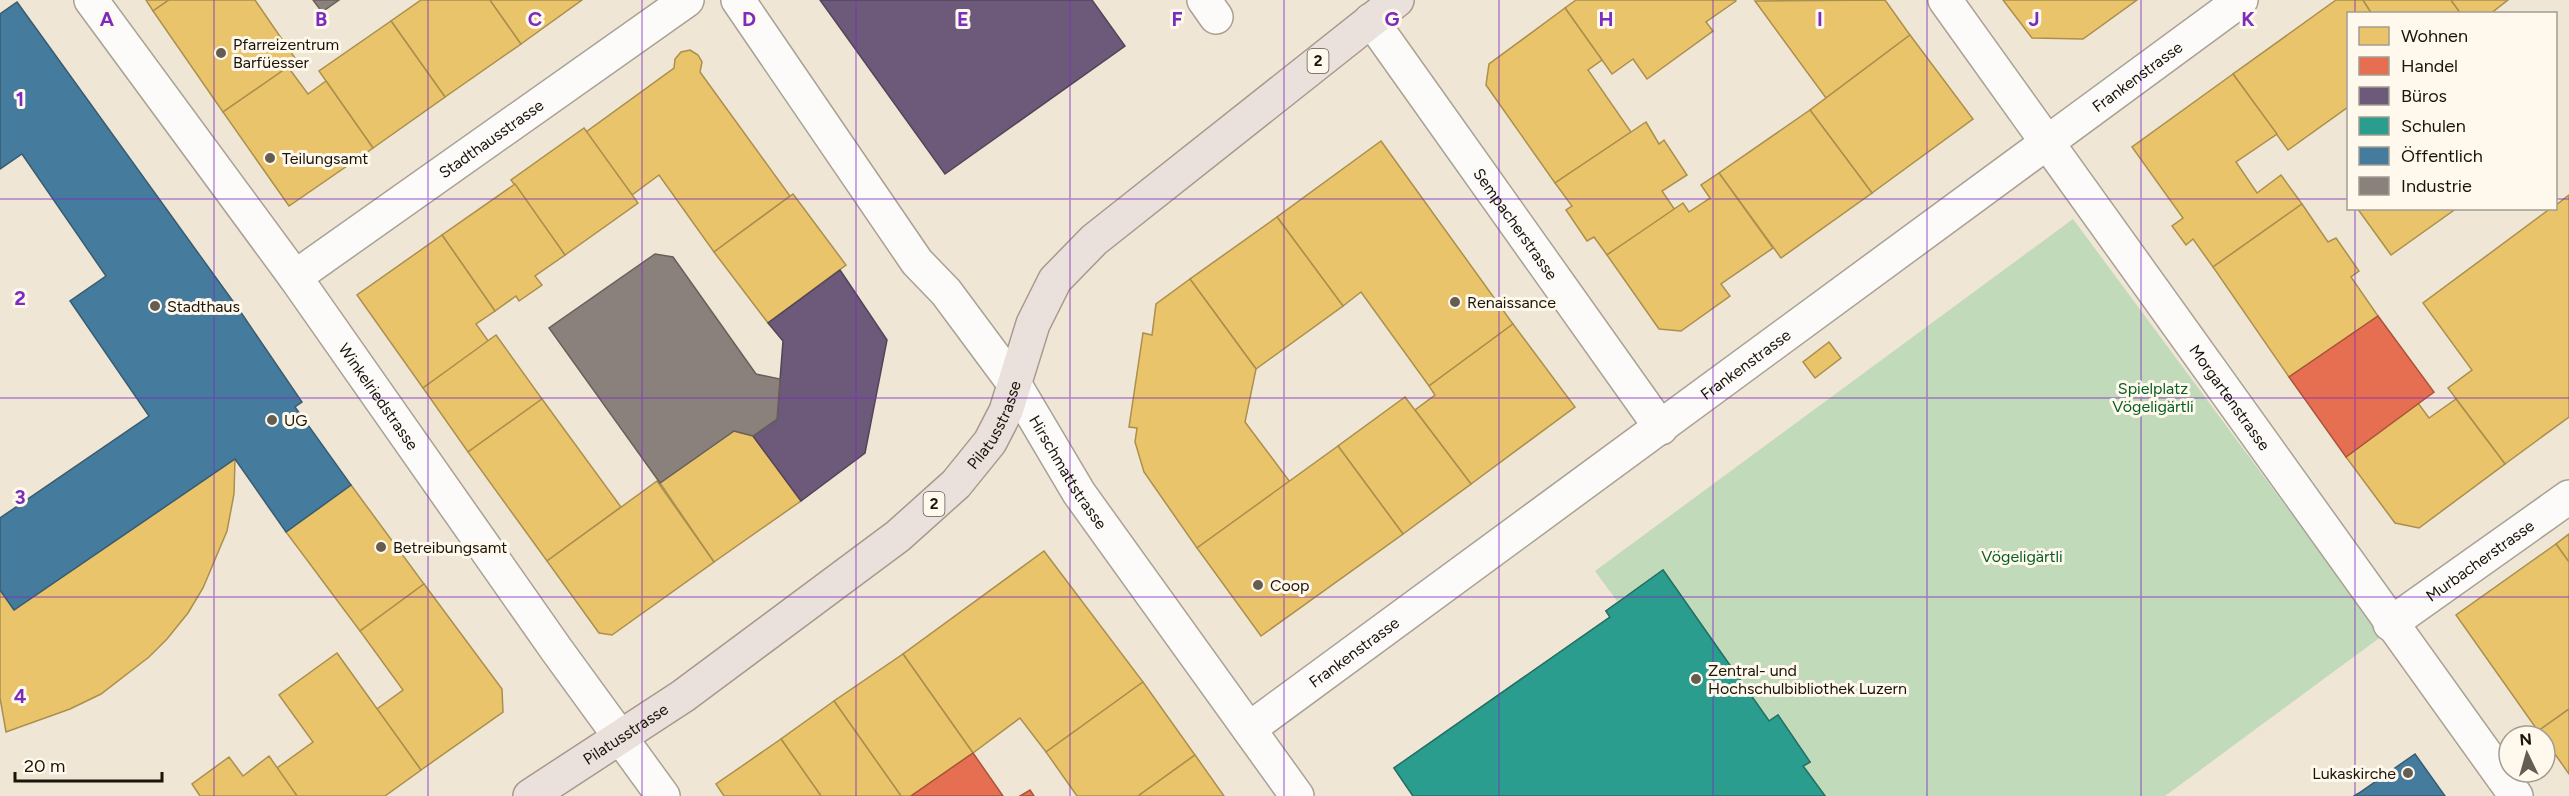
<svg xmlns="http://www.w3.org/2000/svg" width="2569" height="796" font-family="Figtree,sans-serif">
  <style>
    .green { fill: #c1daba }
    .homes { fill: #e9c46a; stroke: #ab8f4d; stroke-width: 1.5 }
    .shops { fill: #e76f51; stroke: #aa543b; stroke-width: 1.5 }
    .offices { fill: #6d597a; stroke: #544458; stroke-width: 1.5 }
    .schools { fill: #2a9d8f; stroke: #257467; stroke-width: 1.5 }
    .public { fill: #457b9d; stroke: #385c71; stroke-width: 1.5 }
    .industry { fill: #8a817c; stroke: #68605a; stroke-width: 1.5 }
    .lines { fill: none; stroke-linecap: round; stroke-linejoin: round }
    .street-casing { stroke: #a8a194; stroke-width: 36 }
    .secondary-casing { stroke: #a8a194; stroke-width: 36 }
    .primary-casing { stroke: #a9988c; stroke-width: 36 }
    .street { stroke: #fdfbf9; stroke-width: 33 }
    .secondary { stroke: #fdfbf9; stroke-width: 33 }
    .primary { stroke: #eae1dc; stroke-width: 33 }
    .grid { fill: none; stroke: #7b2cbf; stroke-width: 1.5; stroke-opacity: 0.55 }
    .poi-dot { fill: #655e50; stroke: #fff8ec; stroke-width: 2 }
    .labels { text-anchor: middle; stroke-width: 6; stroke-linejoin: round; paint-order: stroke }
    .shield { fill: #fff8ec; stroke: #5f584d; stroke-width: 1.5 }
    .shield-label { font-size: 15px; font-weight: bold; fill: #1a1409 }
    .poi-label { font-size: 16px; fill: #1a1409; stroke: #fff8ec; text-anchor: start }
    .street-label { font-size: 16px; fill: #1a1409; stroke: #fff8ec }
    .park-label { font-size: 16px; fill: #065e26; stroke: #fff8ec }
    .grid-label { font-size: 20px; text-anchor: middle; font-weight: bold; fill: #7b2cbf; stroke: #fff8ec; stroke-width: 6; stroke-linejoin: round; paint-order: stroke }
  </style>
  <rect width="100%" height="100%" fill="#efe6d5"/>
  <polygon class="green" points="2073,219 2382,636 2165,796 1825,796 1804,766 1810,761 1778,715 1769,720 1664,570 1617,601 1595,571"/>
  <g class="homes">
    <polygon points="146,0 169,0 153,11"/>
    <polygon points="169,0 255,0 297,61 223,112 153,11"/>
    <polygon points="421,0 490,0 521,44 445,97 391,21"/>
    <polygon points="490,0 582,0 521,44"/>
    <polygon points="1576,0 1735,0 1736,1 1706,22 1713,31 1647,79 1633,59 1612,74 1565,8"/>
    <polygon points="1885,0 1910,35 1826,98 1755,1"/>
    <polygon points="2003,0 2137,0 2083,39 2032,38"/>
    <polygon points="2336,0 2363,0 2372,14 2348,14 2348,107 2288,150 2233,74"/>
    <polygon points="2363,0 2451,0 2461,14 2372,14"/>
    <polygon points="2451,0 2508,0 2490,14 2461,14"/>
    <polygon points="1565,8 1602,60 1588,70 1631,132 1555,183 1486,85 1489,64"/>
    <polygon points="391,21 445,97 373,148 319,71"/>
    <polygon points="1910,35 1973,119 1872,193 1810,110"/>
    <polygon points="690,50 698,55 702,62 700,72 790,196 714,252 659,175 632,195 586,132 674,68 675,59 681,52"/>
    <polygon points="288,67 308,94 326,81 373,148 289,206 223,112"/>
    <polygon points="2233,74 2277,134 2236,162 2257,193 2281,175 2302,204 2213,267 2193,239 2186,245 2172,226 2183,218 2132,147"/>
    <polygon points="1810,110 1872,193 1781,258 1719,173"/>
    <polygon points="1646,122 1659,144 1664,140 1687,175 1662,191 1675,210 1607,255 1594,237 1587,241 1566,210 1572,206 1555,183"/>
    <polygon points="584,128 638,203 565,255 511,180"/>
    <polygon points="1381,141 1513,324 1429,386 1361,292 1343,306 1277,217"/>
    <polygon points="1719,173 1773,248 1721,284 1730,296 1681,331 1659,329 1607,255 1683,203 1689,212 1710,198 1701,185"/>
    <polygon points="515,184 565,255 535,276 542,285 519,301 516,296 495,311 442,235"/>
    <polygon points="793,194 846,265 768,323 714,252"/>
    <polygon points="2569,195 2569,417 2505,464 2448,388 2472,370 2423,303 2551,208 2556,208 2556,205"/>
    <polygon points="2302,204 2328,242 2336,238 2359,271 2351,277 2378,316 2289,377 2213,267"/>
    <polygon points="2357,208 2457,208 2391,255"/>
    <polygon points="1277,217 1343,306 1256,369 1190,279"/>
    <polygon points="442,235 495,311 476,324 489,342 423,388 357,295"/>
    <polygon points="1190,279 1256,369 1245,422 1290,482 1197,548 1144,472 1135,442 1137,428 1129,427 1143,333 1152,335 1156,304"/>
    <polygon points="1513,324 1575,407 1471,484 1415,410 1435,395 1429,386"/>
    <polygon points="496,335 542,399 468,452 423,388"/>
    <polygon points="1829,342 1841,358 1815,378 1803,362"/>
    <polygon points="1405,397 1471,484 1403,534 1338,446"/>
    <polygon points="542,399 621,507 547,561 468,452"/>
    <polygon points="2456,399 2505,464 2419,528 2395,523 2346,457 2418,403 2429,418"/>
    <polygon points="734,431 753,436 801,501 714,562 660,483"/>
    <polygon points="1338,446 1403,534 1261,636 1197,548"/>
    <polygon points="235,459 234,494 227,531 203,588 188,613 167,639 149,657 101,694 70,709 6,732 0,698 0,590 14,610"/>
    <polygon points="657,481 714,562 612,635 599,633 547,561"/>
    <polygon points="351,485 424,584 360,631 286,532"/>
    <polygon points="2569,534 2569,562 2556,544"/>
    <polygon points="2556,544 2569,562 2569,709 2538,731 2456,615"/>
    <polygon points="1044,551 1143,682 1046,752 1020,718 973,753 903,654"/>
    <polygon points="424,584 502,689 503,712 421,770 377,709 403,690 360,631"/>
    <polygon points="337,653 421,770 385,796 297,796 277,768 313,742 279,695"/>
    <polygon points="903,654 973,753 911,796 901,796 834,701"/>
    <polygon points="1143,682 1195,755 1138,796 1077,796 1046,752"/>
    <polygon points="834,701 901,796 821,796 781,739"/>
    <polygon points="2569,709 2569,774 2545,740 2545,736 2538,731"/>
    <polygon points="781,739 821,796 724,796 716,784"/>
    <polygon points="1195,755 1224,796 1138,796"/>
    <polygon points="269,756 297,796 200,796 192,784 229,757 243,776"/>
  </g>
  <g class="shops">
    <polygon points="2378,316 2434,392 2346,457 2289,377"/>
    <polygon points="973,753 1003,796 911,796"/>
    <polygon points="1030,790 1034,796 1020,796"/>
  </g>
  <g class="offices">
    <polygon points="820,0 1092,0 1125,46 945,174"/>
    <polygon points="840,270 887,340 865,453 801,501 753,436 777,419 783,341 768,323"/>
  </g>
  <g class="schools">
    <polygon points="1663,570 1769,721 1778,715 1810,762 1803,766 1825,796 1669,796 1713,765 1634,652 1556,706 1619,796 1413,796 1394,768 1610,617 1606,611"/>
    <polygon points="1663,570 1769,721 1778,715 1810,762 1803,766 1825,796 1413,796 1394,768 1610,617 1606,611"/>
  </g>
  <g class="public">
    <polygon points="17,2 240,311 302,402 295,407 351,485 286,532 235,459 14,610 0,590 0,518 149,416 70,301 106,276 22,154 0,169 0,14"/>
    <polygon points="2415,754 2445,796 2354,796 2359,793"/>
  </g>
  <g class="industry">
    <polygon points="313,0 339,0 322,12"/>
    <polygon points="655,254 673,257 756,374 780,379 777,419 753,436 734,431 660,483 549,328"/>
  </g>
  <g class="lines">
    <g class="street-casing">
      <g id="street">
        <path id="s1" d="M91,0L295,277L556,649L663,796"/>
        <polyline points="738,0 917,262 946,292 1015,385"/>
        <polyline points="1204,0 1216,17"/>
        <path id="s2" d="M1945,0L2516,796"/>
        <path id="s3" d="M1371,20L1661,428"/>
        <path id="s4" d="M295,277L687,0"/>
        <path id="s5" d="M2390,624L2569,497"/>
        <path id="s6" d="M1249,729L2241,0"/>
      </g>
    </g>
    <g class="secondary-casing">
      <g id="secondary">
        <path id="s7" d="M1015,385L1079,493L1297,796"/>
      </g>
    </g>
    <g class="primary-casing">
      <g id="primary">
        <path id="s8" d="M530,796L683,696L898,536L956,484L990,442L1006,411L1033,324L1055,280L1094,240L1397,0"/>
      </g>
    </g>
    <use href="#street" class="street"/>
    <use href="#secondary" class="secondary"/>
    <use href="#primary" class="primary"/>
  </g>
  <path class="grid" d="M214,0V796M428,0V796M642,0V796M856,0V796M1070,0V796M1284,0V796M1499,0V796M1713,0V796M1927,0V796M2141,0V796M2355,0V14M0,199H2348M2556,199H2569M2355,208V796M0,398H2569M0,597H2569"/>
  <g class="poi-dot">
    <circle cx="221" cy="53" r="6"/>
    <circle cx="270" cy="158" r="6"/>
    <circle cx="1455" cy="302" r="6"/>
    <circle cx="155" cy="306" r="6"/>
    <circle cx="272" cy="420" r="6"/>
    <circle cx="381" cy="547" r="6"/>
    <circle cx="1258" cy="585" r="6"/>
    <circle cx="1696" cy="679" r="6"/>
    <circle cx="2408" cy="773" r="6"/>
  </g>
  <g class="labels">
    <g class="shield">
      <rect x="1307.5" y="49" width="21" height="24" rx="4.5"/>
      <rect x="923.5" y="492" width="21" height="24" rx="4.5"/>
    </g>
    <g class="shield-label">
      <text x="1318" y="66">2</text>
      <text x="934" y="509">2</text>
    </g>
    <g class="poi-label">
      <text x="233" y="50">Pfarreizentrum<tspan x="233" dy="18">Barfüesser</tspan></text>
      <text x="282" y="164">Teilungsamt</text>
      <text x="1467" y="308">Renaissance</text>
      <text x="167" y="312">Stadthaus</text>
      <text x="284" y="426">UG</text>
      <text x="393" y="553">Betreibungsamt</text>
      <text x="1270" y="591">Coop</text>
      <text x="1708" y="676">Zentral- und<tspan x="1708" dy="18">Hochschulbibliothek Luzern</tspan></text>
      <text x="2396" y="779" text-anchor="end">Lukaskirche</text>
    </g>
    <g class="street-label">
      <text dy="6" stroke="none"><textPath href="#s6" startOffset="1102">Frankenstrasse</textPath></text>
      <text dy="6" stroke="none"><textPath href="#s4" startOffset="240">Stadthausstrasse</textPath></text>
      <text dy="6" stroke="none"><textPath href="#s3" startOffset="250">Sempacherstrasse</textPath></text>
      <text dy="6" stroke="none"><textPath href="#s6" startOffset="616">Frankenstrasse</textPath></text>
      <text dy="6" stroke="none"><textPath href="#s1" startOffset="490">Winkelriedstrasse</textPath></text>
      <text dy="6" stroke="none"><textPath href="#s2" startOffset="489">Morgartenstrasse</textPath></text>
      <text dy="6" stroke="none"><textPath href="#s8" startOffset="600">Pilatusstrasse</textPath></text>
      <text dy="6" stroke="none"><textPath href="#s7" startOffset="102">Hirschmattstrasse</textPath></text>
      <text dy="6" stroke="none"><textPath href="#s5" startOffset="110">Murbacherstrasse</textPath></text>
      <text dy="6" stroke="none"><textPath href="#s6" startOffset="130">Frankenstrasse</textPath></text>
      <text dy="6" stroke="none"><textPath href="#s8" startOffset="114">Pilatusstrasse</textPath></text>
    </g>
    <g class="park-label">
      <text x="2153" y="394">Spielplatz<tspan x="2153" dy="18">Vögeligärtli</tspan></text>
      <text x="2022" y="562">Vögeligärtli</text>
    </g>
  </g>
  <g class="grid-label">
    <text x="107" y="26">A</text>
    <text x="321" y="26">B</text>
    <text x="535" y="26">C</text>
    <text x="749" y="26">D</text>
    <text x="963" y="26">E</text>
    <text x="1177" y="26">F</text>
    <text x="1392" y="26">G</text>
    <text x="1606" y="26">H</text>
    <text x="1820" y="26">I</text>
    <text x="2034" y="26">J</text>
    <text x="2248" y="26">K</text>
    <text x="20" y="106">1</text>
    <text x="20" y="305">2</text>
    <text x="20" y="504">3</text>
    <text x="20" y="703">4</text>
  </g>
  <rect x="2347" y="12" width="210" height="198" fill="#fff8ec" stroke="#a39d91" stroke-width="1.5"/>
  <rect x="2359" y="27" width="30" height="18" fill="#e9c46a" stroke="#a39d91" stroke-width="1.5"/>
  <text x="2401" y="42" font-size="18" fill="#1a1409">Wohnen</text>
  <rect x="2359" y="57" width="30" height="18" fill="#e76f51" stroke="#a39d91" stroke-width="1.5"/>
  <text x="2401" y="72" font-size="18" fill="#1a1409">Handel</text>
  <rect x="2359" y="87" width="30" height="18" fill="#6d597a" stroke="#a39d91" stroke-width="1.5"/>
  <text x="2401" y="102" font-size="18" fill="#1a1409">Büros</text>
  <rect x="2359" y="117" width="30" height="18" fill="#2a9d8f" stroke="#a39d91" stroke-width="1.5"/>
  <text x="2401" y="132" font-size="18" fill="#1a1409">Schulen</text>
  <rect x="2359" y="147" width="30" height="18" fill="#457b9d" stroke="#a39d91" stroke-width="1.5"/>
  <text x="2401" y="162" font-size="18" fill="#1a1409">Öffentlich</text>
  <rect x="2359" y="177" width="30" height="18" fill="#8a817c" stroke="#a39d91" stroke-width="1.5"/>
  <text x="2401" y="192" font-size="18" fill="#1a1409">Industrie</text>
  <g transform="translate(2527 754) rotate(355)"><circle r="28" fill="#fff8ec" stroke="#a39d91" stroke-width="1.5"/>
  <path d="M0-4.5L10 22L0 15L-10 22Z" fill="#655e50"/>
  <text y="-9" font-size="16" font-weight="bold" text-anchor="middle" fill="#1a1409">N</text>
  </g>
  <path d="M15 772v9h147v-9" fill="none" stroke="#1a1409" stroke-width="3"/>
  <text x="24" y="772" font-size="18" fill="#1a1409" stroke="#fff8ec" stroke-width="4.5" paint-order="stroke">20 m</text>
</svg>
